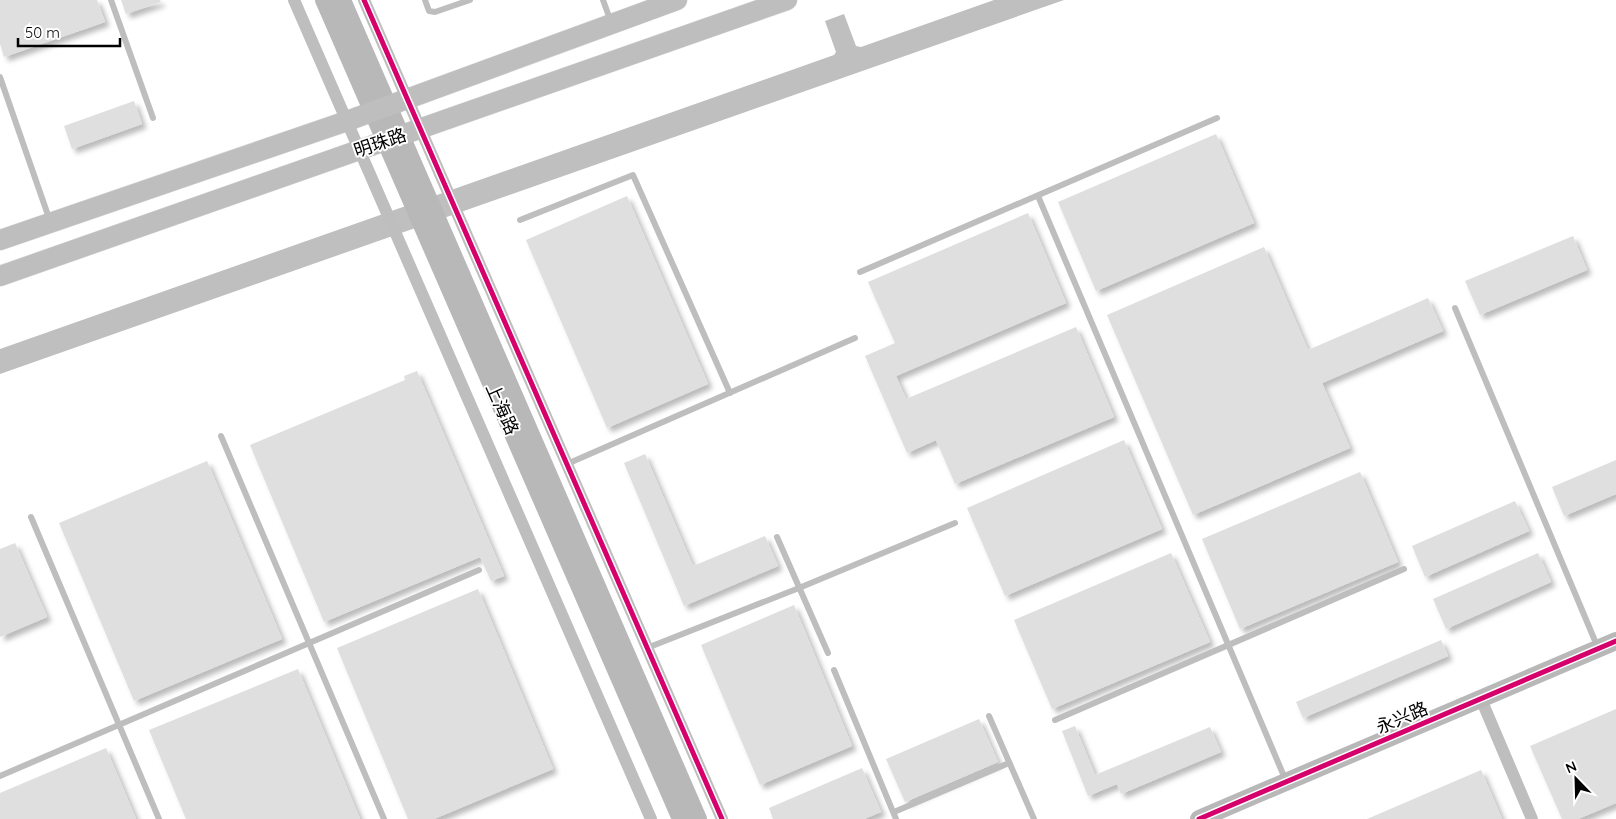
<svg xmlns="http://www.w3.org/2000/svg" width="1616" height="819" font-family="Quicksand,'Noto Sans SC',sans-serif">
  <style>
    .water { fill: #bfbfbf }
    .building { fill: #dfdfdf; filter: url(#shadow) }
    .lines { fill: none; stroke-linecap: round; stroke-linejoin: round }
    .primary-casing { stroke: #dbdbdb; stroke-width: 21 }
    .lane { stroke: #bebebe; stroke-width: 6 }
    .street { stroke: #bebebe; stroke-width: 12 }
    .secondary { stroke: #b8b8b8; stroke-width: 18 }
    .primary { stroke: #bebebe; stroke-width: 20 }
    .cycleway-casing { stroke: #fff; stroke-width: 8 }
    .cycleway { stroke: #d6006c; stroke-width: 5 }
    .labels { text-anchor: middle; stroke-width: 4; stroke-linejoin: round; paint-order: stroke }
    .street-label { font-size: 18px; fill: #000; stroke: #fff }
  </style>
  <defs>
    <filter id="shadow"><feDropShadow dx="4.5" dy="4.5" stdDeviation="2.5" flood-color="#0004"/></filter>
  </defs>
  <rect width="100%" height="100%" fill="#fff"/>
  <polygon class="water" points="994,0 1064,0 0,374 0,349 834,55 836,52 825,21 844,14 856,46 861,47"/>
  <g class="building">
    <polygon points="0,0 97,0 105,22 4,57 0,44"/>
    <polygon points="121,0 160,0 161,2 126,14"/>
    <polygon points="134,101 142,124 72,149 64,126"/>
    <polygon points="1216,134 1254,223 1096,291 1058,202"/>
    <polygon points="627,196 708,384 607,428 526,240"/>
    <polygon points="1028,213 1066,303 896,376 906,399 1076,327 1114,417 955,484 936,440 907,453 865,356 895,343 868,282"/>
    <polygon points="1573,236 1587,270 1480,315 1465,281"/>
    <polygon points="1264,247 1308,350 1428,298 1443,331 1322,383 1350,448 1193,515 1107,315"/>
    <polygon points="417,371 504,576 491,581 480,557 324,622 250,445 405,380 404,376"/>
    <polygon points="1124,440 1162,529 1005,596 967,508"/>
    <polygon points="645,454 693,566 765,536 778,566 684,606 624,463"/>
    <polygon points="1616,460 1616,494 1564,516 1552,487"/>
    <polygon points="207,461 282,639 134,701 59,523"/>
    <polygon points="1360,472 1398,562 1240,629 1202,539"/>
    <polygon points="1515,501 1529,531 1425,577 1412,546"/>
    <polygon points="15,543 47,617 0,637 0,549"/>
    <polygon points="1171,553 1210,642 1052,709 1014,620"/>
    <polygon points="1538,553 1551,582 1446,629 1433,599"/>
    <polygon points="478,589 553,769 434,819 408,819 337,648"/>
    <polygon points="794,605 852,746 760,785 701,645"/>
    <polygon points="1441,640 1448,656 1303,718 1296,702"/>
    <polygon points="298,669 360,819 186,819 149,730"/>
    <polygon points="1616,709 1616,803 1578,819 1562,819 1530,746"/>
    <polygon points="979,719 998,762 905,802 886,759"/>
    <polygon points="1075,726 1095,775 1210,727 1221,752 1121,794 1117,784 1088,796 1062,731"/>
    <polygon points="106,748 136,819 0,819 0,793"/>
    <polygon points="862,768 881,812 864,819 773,819 769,808"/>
    <polygon points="1481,770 1502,819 1367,819"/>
  </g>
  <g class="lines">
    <g class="primary-casing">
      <g id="primary">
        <polyline points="0,240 347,121 677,0"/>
        <polyline points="0,276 787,0"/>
      </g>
    </g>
    <g class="lane">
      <polyline points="111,0 153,118"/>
      <polyline points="425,0 429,11 435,12 470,0"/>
      <polyline points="603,0 611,22"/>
      <polyline points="0,77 50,221"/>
      <polyline points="1038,196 1286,781"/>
      <polyline points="520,220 633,175 730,393"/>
      <polyline points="860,272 1217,118"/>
      <polyline points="1455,308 1598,648"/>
      <polyline points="221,436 384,819"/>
      <polyline points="567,464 855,338"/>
      <polyline points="31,517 159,819"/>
      <polyline points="777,537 828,653"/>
      <polyline points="647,648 799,588 955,523"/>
      <polyline points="834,670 896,819"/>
      <polyline points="989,716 1034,819"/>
      <polyline points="1055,720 1404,569"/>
      <polyline points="0,776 479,570"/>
      <polyline points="894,812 1009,763"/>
    </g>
    <g class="street">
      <polyline points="294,0 651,819"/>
      <polyline points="364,0 722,819"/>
      <polyline points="1481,699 1532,819"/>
    </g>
    <g class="secondary">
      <polyline points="324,0 681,819"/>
      <polyline points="342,0 698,819"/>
      <polyline points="1199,819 1616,641"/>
    </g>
    <use href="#primary" class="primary"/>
    <g class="cycleway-casing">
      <g id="cycleway">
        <polyline points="364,0 722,819"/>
        <polyline points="1199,819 1616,641"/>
      </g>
    </g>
    <use href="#cycleway" class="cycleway"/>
  </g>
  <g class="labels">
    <g class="street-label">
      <text transform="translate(380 143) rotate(-19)" y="6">明珠路</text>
      <text transform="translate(502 409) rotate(66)" y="6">上海路</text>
      <text transform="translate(1402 718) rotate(-23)" y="6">永兴路</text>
    </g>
  </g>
  <g transform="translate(1576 779) rotate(337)" stroke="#ffffff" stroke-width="4" paint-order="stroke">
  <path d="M0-4L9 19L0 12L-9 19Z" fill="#000000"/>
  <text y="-8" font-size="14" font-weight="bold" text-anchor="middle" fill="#000000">N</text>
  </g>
  <path d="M18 38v8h102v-8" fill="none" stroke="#000000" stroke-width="2.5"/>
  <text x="25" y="38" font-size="15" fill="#000000" stroke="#ffffff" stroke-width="4" paint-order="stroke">50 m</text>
</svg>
